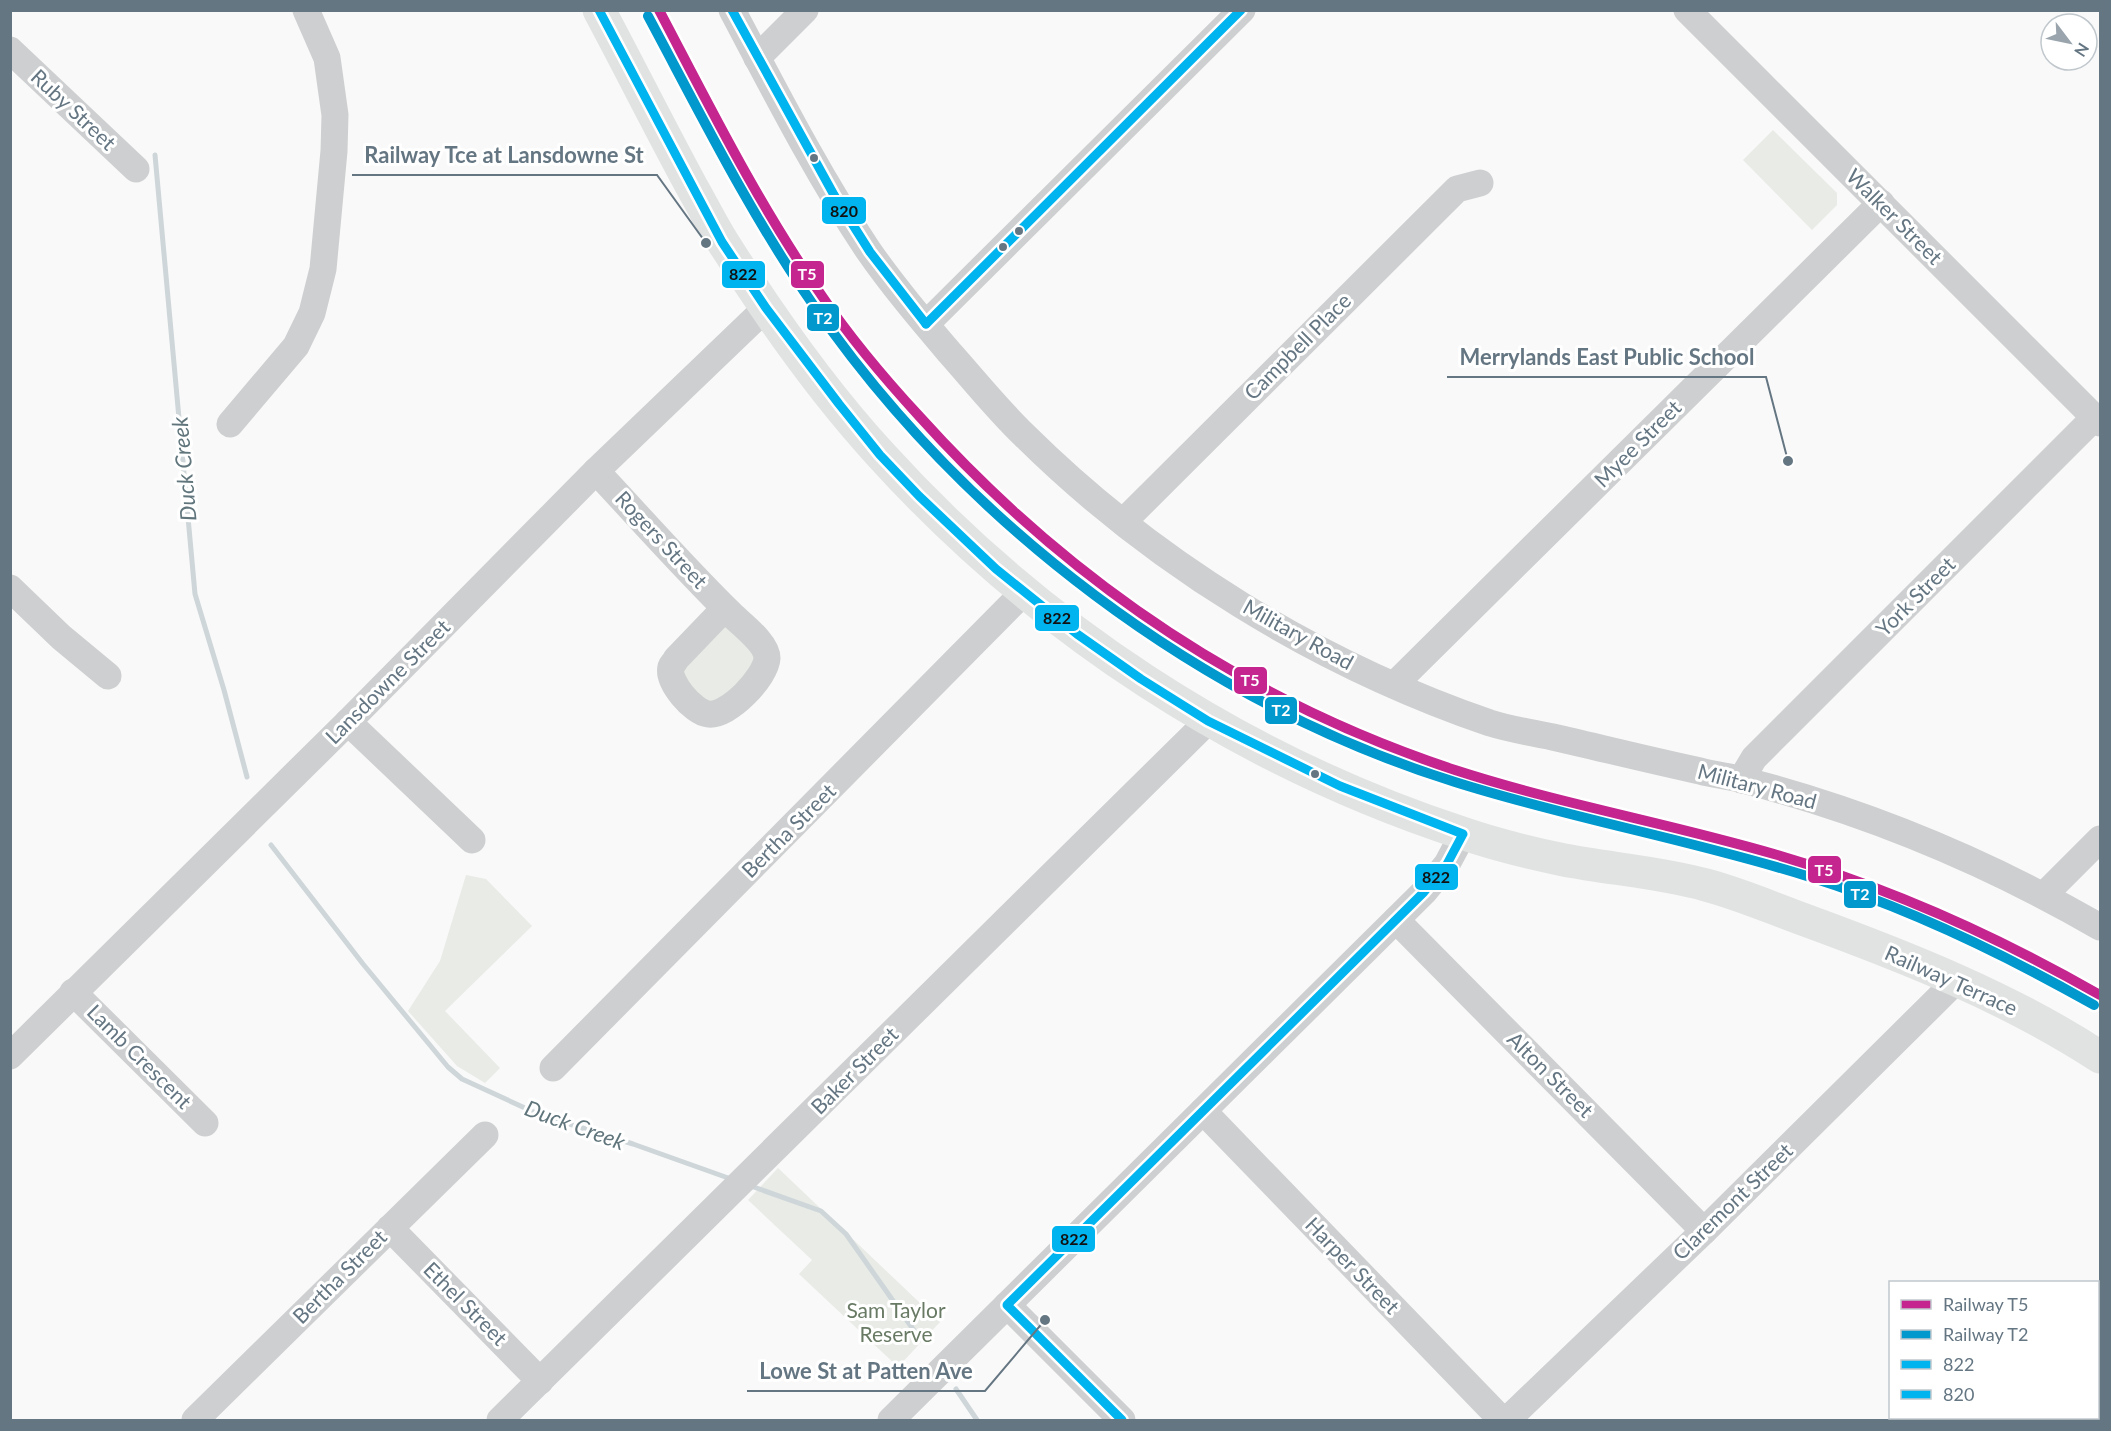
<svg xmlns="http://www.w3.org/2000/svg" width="2111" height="1431" font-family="Lato,sans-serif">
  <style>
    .green { fill: #e8ebe6 }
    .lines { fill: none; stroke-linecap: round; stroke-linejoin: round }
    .stream { stroke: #ced6d9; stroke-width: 5 }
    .minor { stroke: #cecfd0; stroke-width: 27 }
    .major { stroke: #e1e2e2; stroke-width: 33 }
    .bus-1-casing { stroke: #fff; stroke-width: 14 }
    .bus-2-casing { stroke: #fff; stroke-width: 14 }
    .bus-1 { stroke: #00b5ef; stroke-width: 9 }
    .bus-2 { stroke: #00b5ef; stroke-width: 9 }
    .rail-1-casing { stroke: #fff; stroke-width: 15 }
    .rail-2-casing { stroke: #fff; stroke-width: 15 }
    .rail-1 { stroke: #c4258f; stroke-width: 10 }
    .rail-2 { stroke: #0098cd; stroke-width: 10 }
    .bus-dot { fill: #657683; stroke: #fff; stroke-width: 2 }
    .labels { text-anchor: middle; stroke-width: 6; stroke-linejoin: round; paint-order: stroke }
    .street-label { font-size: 21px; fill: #657683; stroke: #fff }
    .park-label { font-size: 21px; fill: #687a64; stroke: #fff }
    .water-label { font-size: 22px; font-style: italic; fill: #60757c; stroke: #fff }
    .leader { fill: none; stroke: #657683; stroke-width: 2 }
    .callout-dot { fill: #657683; stroke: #fff; stroke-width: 2 }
    .callout-label { font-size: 22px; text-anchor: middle; font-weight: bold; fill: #657683; stroke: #fff; stroke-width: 6; stroke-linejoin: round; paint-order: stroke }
    .line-badge { stroke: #fff; stroke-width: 2 }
    .badge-label { font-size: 16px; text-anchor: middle; font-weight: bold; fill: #fff }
    .pale-badge-label { font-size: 16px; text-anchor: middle; font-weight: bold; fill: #111 }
  </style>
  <rect width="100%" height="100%" fill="#f9f9f9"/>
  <g class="green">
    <polygon points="1773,130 1837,193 1837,205 1812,230 1743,160"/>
    <polygon points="724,627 729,627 758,660 721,701 710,705 683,681 682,668"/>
    <polygon points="466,875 486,879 532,926 445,1011 500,1068 485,1083 457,1066 408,1011 440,961"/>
    <polygon points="778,1168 940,1322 898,1367 799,1274 812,1260 748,1200"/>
  </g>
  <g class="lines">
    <g class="stream">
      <polyline points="155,155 195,594 224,690 247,777"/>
      <polyline points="271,845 363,964 448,1067 462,1079 538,1114 633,1144 731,1179"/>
      <polyline points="748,1185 821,1211 846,1234 920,1339"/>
      <polyline points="956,1389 977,1420"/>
    </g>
    <g class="minor">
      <path d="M732,10C775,91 817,174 868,250C893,286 921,319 949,352C974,380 997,409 1024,435C1153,563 1318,664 1490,723C1512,730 1535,733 1557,738C1605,749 1653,761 1700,771C1714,775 1729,776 1743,780C1867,812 1989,863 2100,927"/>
      <polyline points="1687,10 2100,423"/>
      <polyline points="10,50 136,169"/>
      <polyline points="757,58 805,10"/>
      <polyline points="926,324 1242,10"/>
      <polyline points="230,424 296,346 312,313 323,269 334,151 335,115 327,58 306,10"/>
      <path d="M596,471C641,519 684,568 731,614C741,624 767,643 767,658C766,677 728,717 708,714C693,712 667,682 671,667C672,664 675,662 676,659L725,608"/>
      <polyline points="1123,522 1457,189 1480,183"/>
      <polyline points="10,588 61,637 108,676"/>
      <polyline points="1394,685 1881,203"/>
      <polyline points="348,722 472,840"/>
      <polyline points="1741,780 1754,758 2095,417"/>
      <polyline points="2044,895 2100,839"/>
      <polyline points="1396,920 1704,1231"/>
      <polyline points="73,992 205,1123"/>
      <polyline points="10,1056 348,722 596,471 766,308"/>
      <polyline points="553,1068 1024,592"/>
      <polyline points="1203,1111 1502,1420"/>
      <polyline points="390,1228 540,1381"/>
      <polyline points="1007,1305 1122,1420"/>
      <polyline points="2098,1344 2100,1341"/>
      <polyline points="195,1420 485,1135"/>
      <polyline points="500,1420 1208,721"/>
      <polyline points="891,1420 1424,892 1447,864 1463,834"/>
      <polyline points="1507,1420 1704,1231 1956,981"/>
      <polyline points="2020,1420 2023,1418"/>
    </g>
    <path class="major" d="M599,10C631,70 661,130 693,189C704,208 714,229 726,247C771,318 824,393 881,455C1038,628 1239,760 1462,833C1494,844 1530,853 1564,860C1611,869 1659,872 1706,885C1740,894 1772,908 1805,920C1906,957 2010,998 2100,1057"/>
    <g class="bus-1-casing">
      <polyline id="bus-1" points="599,10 722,242 766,308 839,404 880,455 919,496 996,569 1077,634 1141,679 1208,721 1340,786 1463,834 1447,864 1424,892 1007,1305 1122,1420"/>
    </g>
    <g class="bus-2-casing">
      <g id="bus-2">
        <polyline points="732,10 834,195 870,252 926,324"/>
        <polyline points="926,324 1241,10"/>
      </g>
    </g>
    <use href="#bus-1" class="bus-1"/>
    <use href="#bus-2" class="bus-2"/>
    <g class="rail-1-casing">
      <path id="rail-1" d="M659,10C710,107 759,206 822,296C851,339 885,379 920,417C1067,580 1246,701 1455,770C1560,804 1668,823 1774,854C1888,887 1997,936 2100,995"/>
    </g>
    <g class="rail-2-casing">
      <path id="rail-2" d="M648,16C700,113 749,212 812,303C964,523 1199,702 1455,782C1572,819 1693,840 1810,877C1909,908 2004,954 2094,1005"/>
    </g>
    <use href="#rail-1" class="rail-1"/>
    <use href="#rail-2" class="rail-2"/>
  </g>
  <g class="bus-dot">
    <circle cx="814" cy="158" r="5"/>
    <circle cx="1019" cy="231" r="5"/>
    <circle cx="1003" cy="247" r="5"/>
    <circle cx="1315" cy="774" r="5"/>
  </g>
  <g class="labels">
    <g class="street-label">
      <text transform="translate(73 110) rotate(43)" y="7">Ruby Street</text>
      <text transform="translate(1894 217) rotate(45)" y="7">Walker Street</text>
      <text transform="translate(1298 347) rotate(-45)" y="7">Campbell Place</text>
      <text transform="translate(1638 444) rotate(-45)" y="7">Myee Street</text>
      <text transform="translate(661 540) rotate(47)" y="7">Rogers Street</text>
      <text transform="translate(1916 597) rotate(-45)" y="7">York Street</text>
      <text transform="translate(1298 635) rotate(29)" y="7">Military Road</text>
      <text transform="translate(388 682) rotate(-45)" y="7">Lansdowne Street</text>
      <text transform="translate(1757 787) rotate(15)" y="7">Military Road</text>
      <text transform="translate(789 831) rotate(-45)" y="7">Bertha Street</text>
      <text transform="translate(1951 981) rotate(24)" y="7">Railway Terrace</text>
      <text transform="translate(139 1057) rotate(45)" y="7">Lamb Crescent</text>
      <text transform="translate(855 1071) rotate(-45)" y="7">Baker Street</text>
      <text transform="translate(1550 1075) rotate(45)" y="7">Alton Street</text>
      <text transform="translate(1733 1202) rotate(-44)" y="7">Claremont Street</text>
      <text transform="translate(1352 1266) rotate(46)" y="7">Harper Street</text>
      <text transform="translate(340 1277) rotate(-45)" y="7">Bertha Street</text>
      <text transform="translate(465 1304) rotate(45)" y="7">Ethel Street</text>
    </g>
    <g class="park-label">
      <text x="896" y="1318">Sam Taylor<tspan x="896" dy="24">Reserve</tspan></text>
    </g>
    <g class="water-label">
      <text transform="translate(184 469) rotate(-95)" y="8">Duck Creek</text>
      <text transform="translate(575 1125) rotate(20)" y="8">Duck Creek</text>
    </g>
  </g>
  <path class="leader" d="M706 243L657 175H352M1788 461L1766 377H1447M1045 1320L985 1391H747"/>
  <g class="callout-dot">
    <circle cx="706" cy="243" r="6"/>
    <circle cx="1788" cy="461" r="6"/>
    <circle cx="1045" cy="1320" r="6"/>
  </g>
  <g class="callout-label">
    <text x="504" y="163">Railway Tce at Lansdowne St</text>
    <text x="1607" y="365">Merrylands East Public School</text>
    <text x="866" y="1379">Lowe St at Patten Ave</text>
  </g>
  <g class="line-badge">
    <rect x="821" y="196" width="46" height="29" rx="6" fill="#00b5ef"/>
    <rect x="721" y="260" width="45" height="29" rx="6" fill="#00b5ef"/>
    <rect x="790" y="260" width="35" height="29" rx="6" fill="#c4258f"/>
    <rect x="806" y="303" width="34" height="29" rx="6" fill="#0098cd"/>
    <rect x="1034" y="604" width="46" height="28" rx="6" fill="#00b5ef"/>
    <rect x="1233" y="666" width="35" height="29" rx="6" fill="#c4258f"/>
    <rect x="1264" y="696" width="34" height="29" rx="6" fill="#0098cd"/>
    <rect x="1807" y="855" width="35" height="29" rx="6" fill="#c4258f"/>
    <rect x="1414" y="863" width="45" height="28" rx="6" fill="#00b5ef"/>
    <rect x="1843" y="880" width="34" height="29" rx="6" fill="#0098cd"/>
    <rect x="1051" y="1225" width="45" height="28" rx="6" fill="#00b5ef"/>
  </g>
  <g class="badge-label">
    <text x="807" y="280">T5</text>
    <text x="823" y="324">T2</text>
    <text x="1250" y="686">T5</text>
    <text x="1281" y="716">T2</text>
    <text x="1824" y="876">T5</text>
    <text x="1860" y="900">T2</text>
  </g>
  <g class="pale-badge-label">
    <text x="844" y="217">820</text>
    <text x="743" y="280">822</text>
    <text x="1057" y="624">822</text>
    <text x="1436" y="883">822</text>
    <text x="1074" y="1245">822</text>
  </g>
  <rect width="2111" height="1431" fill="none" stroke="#657683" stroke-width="24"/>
  <rect x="1889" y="1281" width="210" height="138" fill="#ffffff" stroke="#c1c8cd" stroke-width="1.5"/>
  <rect x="1901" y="1300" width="30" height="9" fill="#c4258f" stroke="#c1c8cd" stroke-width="1.5"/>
  <text x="1943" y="1311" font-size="18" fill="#657683">Railway T5</text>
  <rect x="1901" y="1330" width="30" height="9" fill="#0098cd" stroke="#c1c8cd" stroke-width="1.5"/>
  <text x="1943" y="1341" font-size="18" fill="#657683">Railway T2</text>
  <rect x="1901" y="1360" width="30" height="9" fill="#00b5ef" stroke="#c1c8cd" stroke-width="1.5"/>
  <text x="1943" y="1371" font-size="18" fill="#657683">822</text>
  <rect x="1901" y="1390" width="30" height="9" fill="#00b5ef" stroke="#c1c8cd" stroke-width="1.5"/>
  <text x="1943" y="1401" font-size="18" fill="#657683">820</text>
  <g transform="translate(2069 42) rotate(122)"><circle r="28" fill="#ffffff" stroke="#c1c8cd" stroke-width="1.5"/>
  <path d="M0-4.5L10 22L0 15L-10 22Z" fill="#99a4ac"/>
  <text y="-9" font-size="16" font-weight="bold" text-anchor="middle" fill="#657683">N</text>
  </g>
</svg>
